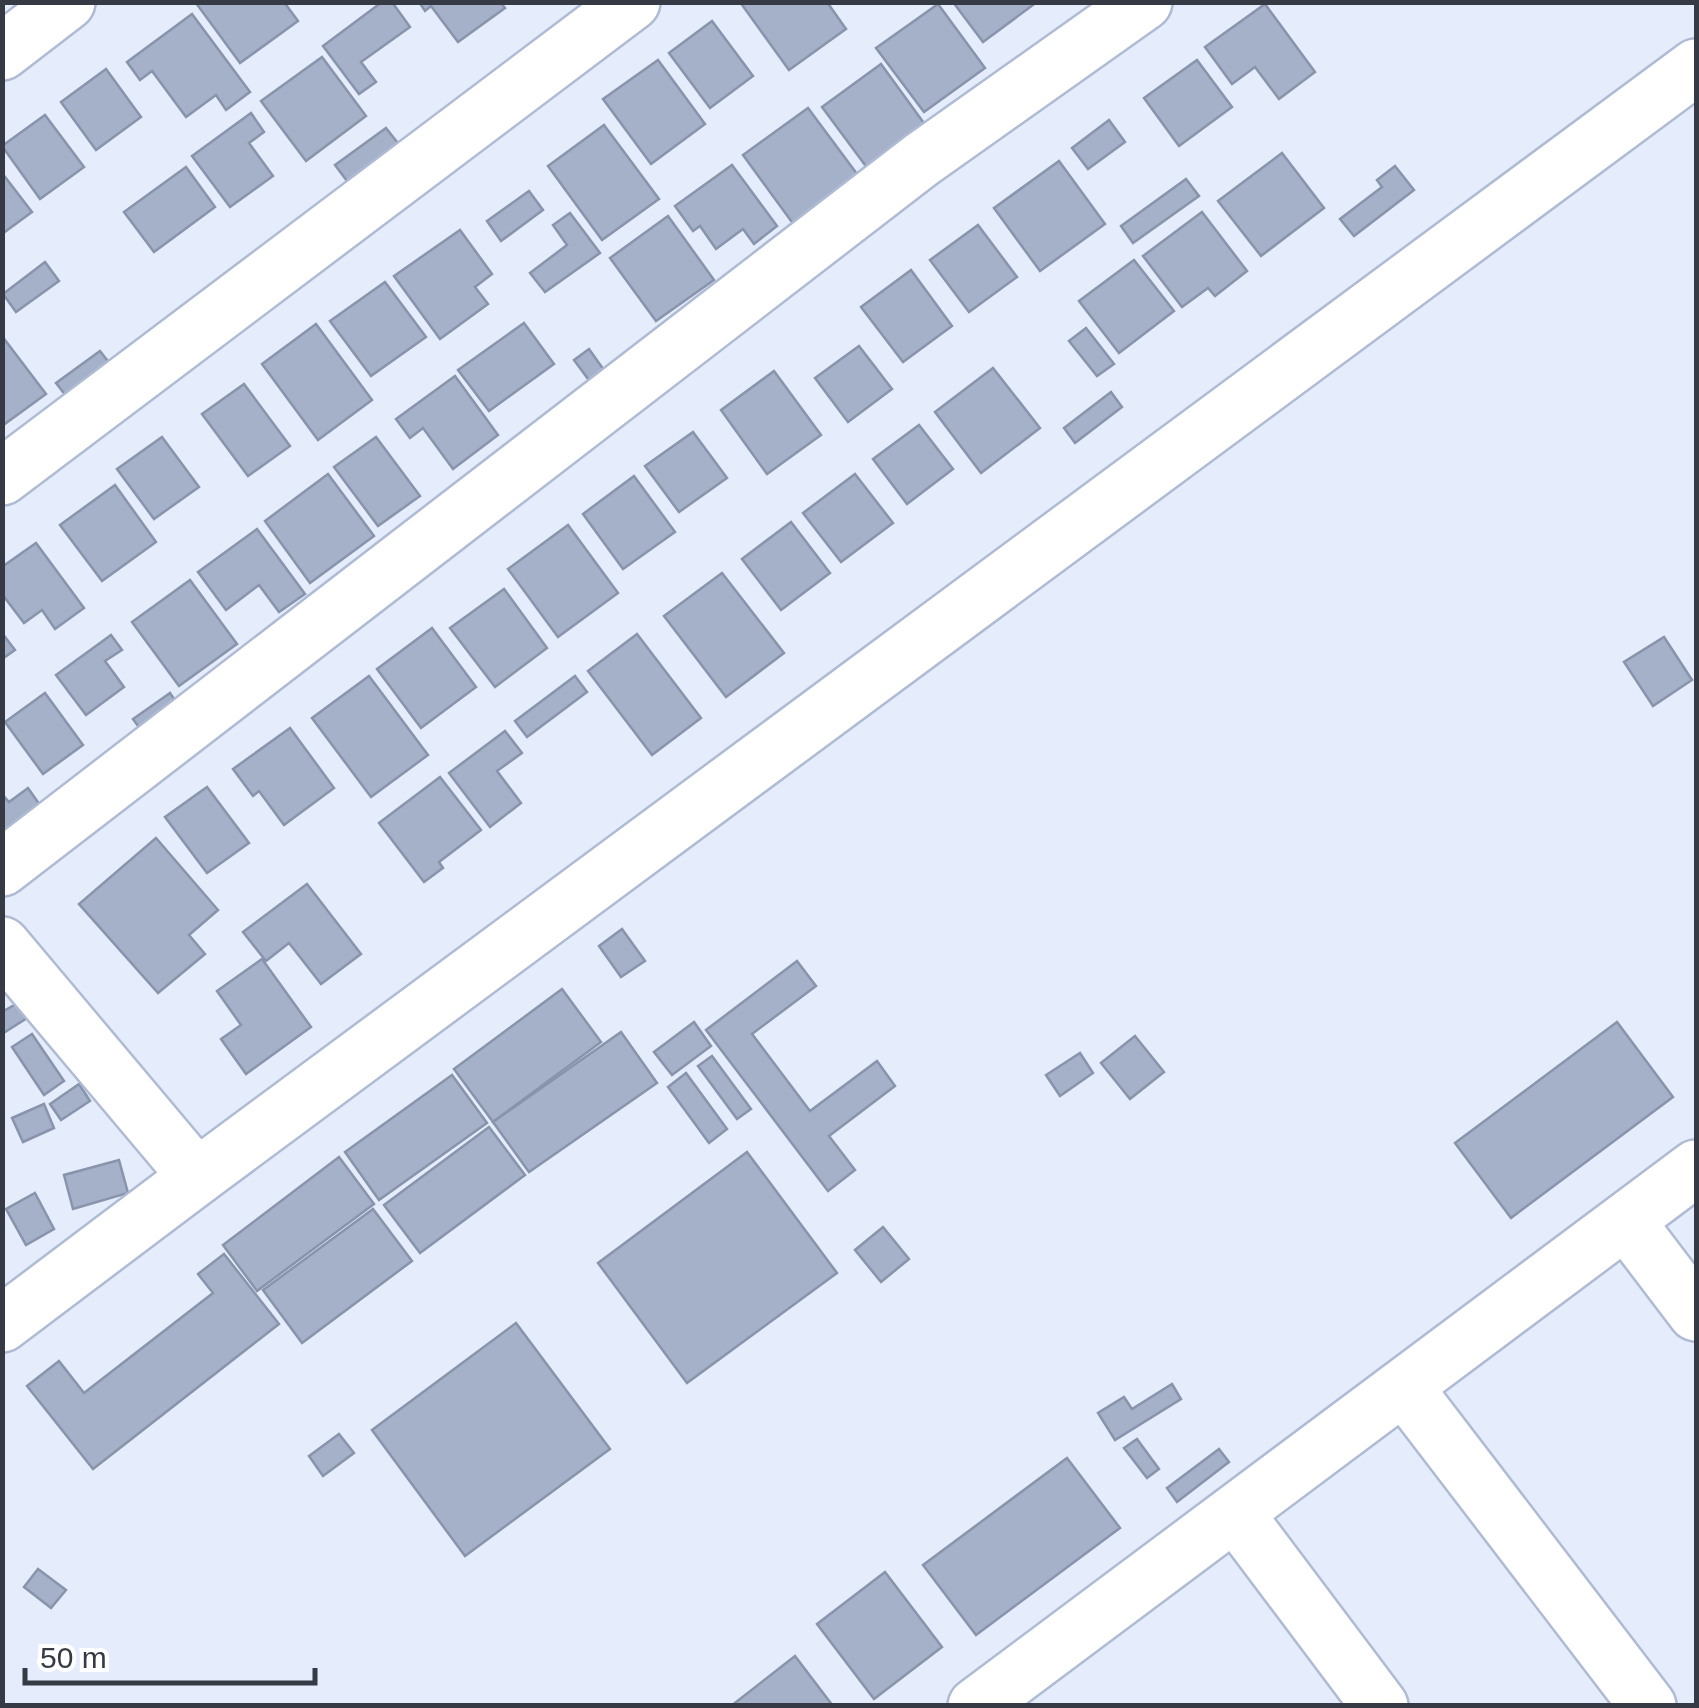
<svg xmlns="http://www.w3.org/2000/svg" width="1699" height="1708" font-family="Helvetica,sans-serif">
  <style>
    .building { fill: #a5b0c9; stroke: #8894ab; stroke-width: 2.5 }
    .lines { fill: none; stroke-linecap: round; stroke-linejoin: round }
    .minor-casing { stroke: #afbbd4; stroke-width: 60 }
    .minor { stroke: #fff; stroke-width: 55 }
  </style>
  <rect width="100%" height="100%" fill="#e5edfc"/>
  <g class="building">
    <polygon points="284,2 298,21 240,63 196,3"/>
    <polygon points="382,2 392,2 410,27 361,62 376,82 359,94 323,46"/>
    <polygon points="419,2 500,2 505,8 458,42 431,6 425,11"/>
    <polygon points="740,2 827,2 846,29 789,70"/>
    <polygon points="953,2 1037,2 983,42"/>
    <polygon points="938,4 985,68 924,112 876,48"/>
    <polygon points="1265,4 1315,72 1279,99 1255,67 1232,84 1205,47"/>
    <polygon points="192,14 250,92 226,110 216,95 186,117 152,71 140,80 127,62"/>
    <polygon points="712,21 753,76 710,108 669,53"/>
    <polygon points="322,57 366,116 306,161 261,101"/>
    <polygon points="658,60 705,124 651,164 603,99"/>
    <polygon points="1197,60 1232,107 1179,146 1144,98"/>
    <polygon points="881,64 926,126 868,169 822,107"/>
    <polygon points="106,69 141,117 96,150 61,102"/>
    <polygon points="808,108 863,182 797,229 743,155"/>
    <polygon points="251,113 264,132 249,143 273,176 230,207 192,156"/>
    <polygon points="45,115 84,167 40,199 2,146"/>
    <polygon points="1109,120 1125,142 1088,169 1072,148"/>
    <polygon points="604,125 659,199 602,240 548,166"/>
    <polygon points="386,128 401,147 350,185 335,165"/>
    <polygon points="1282,153 1324,208 1261,256 1218,201"/>
    <polygon points="1059,161 1105,224 1040,271 994,208"/>
    <polygon points="732,165 777,226 754,244 743,229 716,249 700,226 693,231 675,206"/>
    <polygon points="1395,166 1414,190 1354,236 1340,219 1382,187 1377,180"/>
    <polygon points="186,167 215,207 154,252 124,212"/>
    <polygon points="2,173 32,212 2,234"/>
    <polygon points="1186,179 1199,196 1133,243 1121,226"/>
    <polygon points="529,191 543,210 501,241 487,221"/>
    <polygon points="1202,212 1247,271 1215,296 1208,288 1182,307 1143,256"/>
    <polygon points="570,213 600,253 545,292 530,273 567,245 553,225"/>
    <polygon points="668,216 714,280 656,321 610,258"/>
    <polygon points="978,225 1017,277 969,312 930,260"/>
    <polygon points="460,230 492,274 475,287 488,304 440,339 394,276"/>
    <polygon points="1134,260 1174,311 1119,353 1079,301"/>
    <polygon points="45,262 59,281 16,312 3,294"/>
    <polygon points="911,270 952,326 903,362 861,307"/>
    <polygon points="385,282 426,337 371,376 330,321"/>
    <polygon points="524,323 554,364 489,411 458,370"/>
    <polygon points="316,324 372,400 318,440 262,364"/>
    <polygon points="1086,328 1114,364 1097,376 1069,341"/>
    <polygon points="2,336 46,394 2,426"/>
    <polygon points="859,346 892,389 848,422 815,378"/>
    <polygon points="589,349 616,387 602,398 574,360"/>
    <polygon points="100,351 114,369 70,401 56,383"/>
    <polygon points="993,368 1040,428 981,473 935,412"/>
    <polygon points="774,371 821,435 767,474 721,410"/>
    <polygon points="455,376 498,435 453,469 423,428 410,438 396,419"/>
    <polygon points="244,384 290,446 248,476 202,414"/>
    <polygon points="1111,392 1122,407 1075,443 1064,428"/>
    <polygon points="919,425 953,469 907,504 873,459"/>
    <polygon points="693,432 727,478 679,512 645,466"/>
    <polygon points="162,437 199,487 154,519 117,469"/>
    <polygon points="376,437 420,496 378,526 334,467"/>
    <polygon points="328,474 374,536 310,583 265,521"/>
    <polygon points="855,474 893,523 841,562 803,513"/>
    <polygon points="634,476 675,532 623,569 583,514"/>
    <polygon points="115,485 156,542 102,581 60,525"/>
    <polygon points="791,522 830,573 781,610 742,559"/>
    <polygon points="568,525 618,593 558,637 508,569"/>
    <polygon points="257,529 305,594 279,612 259,585 226,610 198,572"/>
    <polygon points="36,543 84,608 55,629 42,610 24,623 2,594 2,567"/>
    <polygon points="722,573 784,653 726,697 664,616"/>
    <polygon points="190,580 237,644 179,686 132,622"/>
    <polygon points="504,589 547,648 495,687 450,628"/>
    <polygon points="432,628 476,687 421,728 377,669"/>
    <polygon points="2,633 15,650 2,659"/>
    <polygon points="637,634 701,718 652,755 588,671"/>
    <polygon points="111,635 122,650 105,661 124,687 86,715 56,675"/>
    <polygon points="1664,637 1692,680 1653,706 1624,662"/>
    <polygon points="369,676 428,755 371,797 312,718"/>
    <polygon points="575,676 587,692 527,737 515,721"/>
    <polygon points="45,693 83,745 43,774 5,722"/>
    <polygon points="170,693 182,711 146,737 133,719"/>
    <polygon points="290,728 334,788 284,825 259,791 253,796 233,769"/>
    <polygon points="505,731 522,753 497,771 521,803 490,827 449,773"/>
    <polygon points="440,777 481,830 439,862 443,868 424,882 379,823"/>
    <polygon points="207,787 249,843 207,873 165,817"/>
    <polygon points="28,788 49,818 2,843 2,794 9,802"/>
    <polygon points="156,838 218,910 189,935 205,954 158,993 79,904"/>
    <polygon points="307,884 361,954 321,984 289,943 266,961 243,932"/>
    <polygon points="622,929 645,961 621,977 599,946"/>
    <polygon points="262,959 311,1027 246,1074 221,1039 241,1025 217,991"/>
    <polygon points="797,961 816,986 752,1034 810,1111 877,1061 895,1086 829,1136 855,1170 828,1191 706,1030"/>
    <polygon points="562,989 601,1042 493,1122 454,1069"/>
    <polygon points="18,1003 27,1018 2,1034 2,1012"/>
    <polygon points="694,1022 711,1046 672,1075 654,1052"/>
    <polygon points="1617,1022 1673,1097 1511,1218 1455,1143"/>
    <polygon points="621,1032 657,1083 529,1172 493,1122"/>
    <polygon points="32,1034 64,1081 44,1095 12,1047"/>
    <polygon points="1135,1036 1164,1072 1130,1099 1101,1063"/>
    <polygon points="1080,1053 1093,1073 1060,1096 1046,1075"/>
    <polygon points="712,1056 751,1109 737,1119 698,1066"/>
    <polygon points="686,1073 727,1129 709,1143 668,1087"/>
    <polygon points="452,1075 487,1123 379,1200 345,1152"/>
    <polygon points="79,1084 90,1101 61,1120 50,1104"/>
    <polygon points="44,1104 54,1128 23,1142 12,1118"/>
    <polygon points="489,1127 525,1175 420,1253 384,1205"/>
    <polygon points="747,1152 837,1273 687,1383 598,1263"/>
    <polygon points="339,1157 374,1204 257,1291 223,1245"/>
    <polygon points="119,1160 128,1193 73,1209 64,1175"/>
    <polygon points="35,1193 54,1229 26,1245 6,1209"/>
    <polygon points="373,1209 412,1261 302,1343 263,1290"/>
    <polygon points="883,1227 909,1259 881,1282 855,1250"/>
    <polygon points="224,1254 279,1324 93,1469 27,1386 59,1361 84,1393 213,1293 198,1274"/>
    <polygon points="516,1323 610,1449 465,1556 372,1430"/>
    <polygon points="1172,1384 1181,1399 1115,1440 1098,1413 1124,1397 1132,1409"/>
    <polygon points="339,1434 354,1453 323,1476 309,1456"/>
    <polygon points="1137,1439 1159,1469 1147,1478 1124,1448"/>
    <polygon points="1219,1449 1229,1462 1177,1502 1167,1488"/>
    <polygon points="1067,1458 1120,1528 976,1635 923,1565"/>
    <polygon points="38,1569 66,1590 51,1608 24,1587"/>
    <polygon points="885,1572 942,1647 874,1699 817,1624"/>
    <polygon points="795,1656 833,1706 731,1706"/>
  </g>
  <g class="lines">
    <g class="minor-casing">
      <g id="minor">
        <polyline points="2,52 67,2"/>
        <polyline points="2,477 632,2"/>
        <polyline points="2,868 921,160 1144,2"/>
        <polyline points="2,945 197,1177"/>
        <polyline points="1626,1221 1696,1313"/>
        <polyline points="2,1324 197,1177 1696,67"/>
        <polyline points="1404,1387 1648,1706"/>
        <polyline points="1235,1513 1380,1706"/>
        <polyline points="976,1706 1696,1168"/>
      </g>
    </g>
    <use href="#minor" class="minor"/>
  </g>
  <rect width="1699" height="1708" fill="none" stroke="#353a44" stroke-width="10"/>
  <path d="M25 1668v15h290v-15" fill="none" stroke="#353a44" stroke-width="5"/>
  <text x="40" y="1668" font-size="30" fill="#353a44" stroke="#ffffff" stroke-width="8" paint-order="stroke">50 m</text>
</svg>
